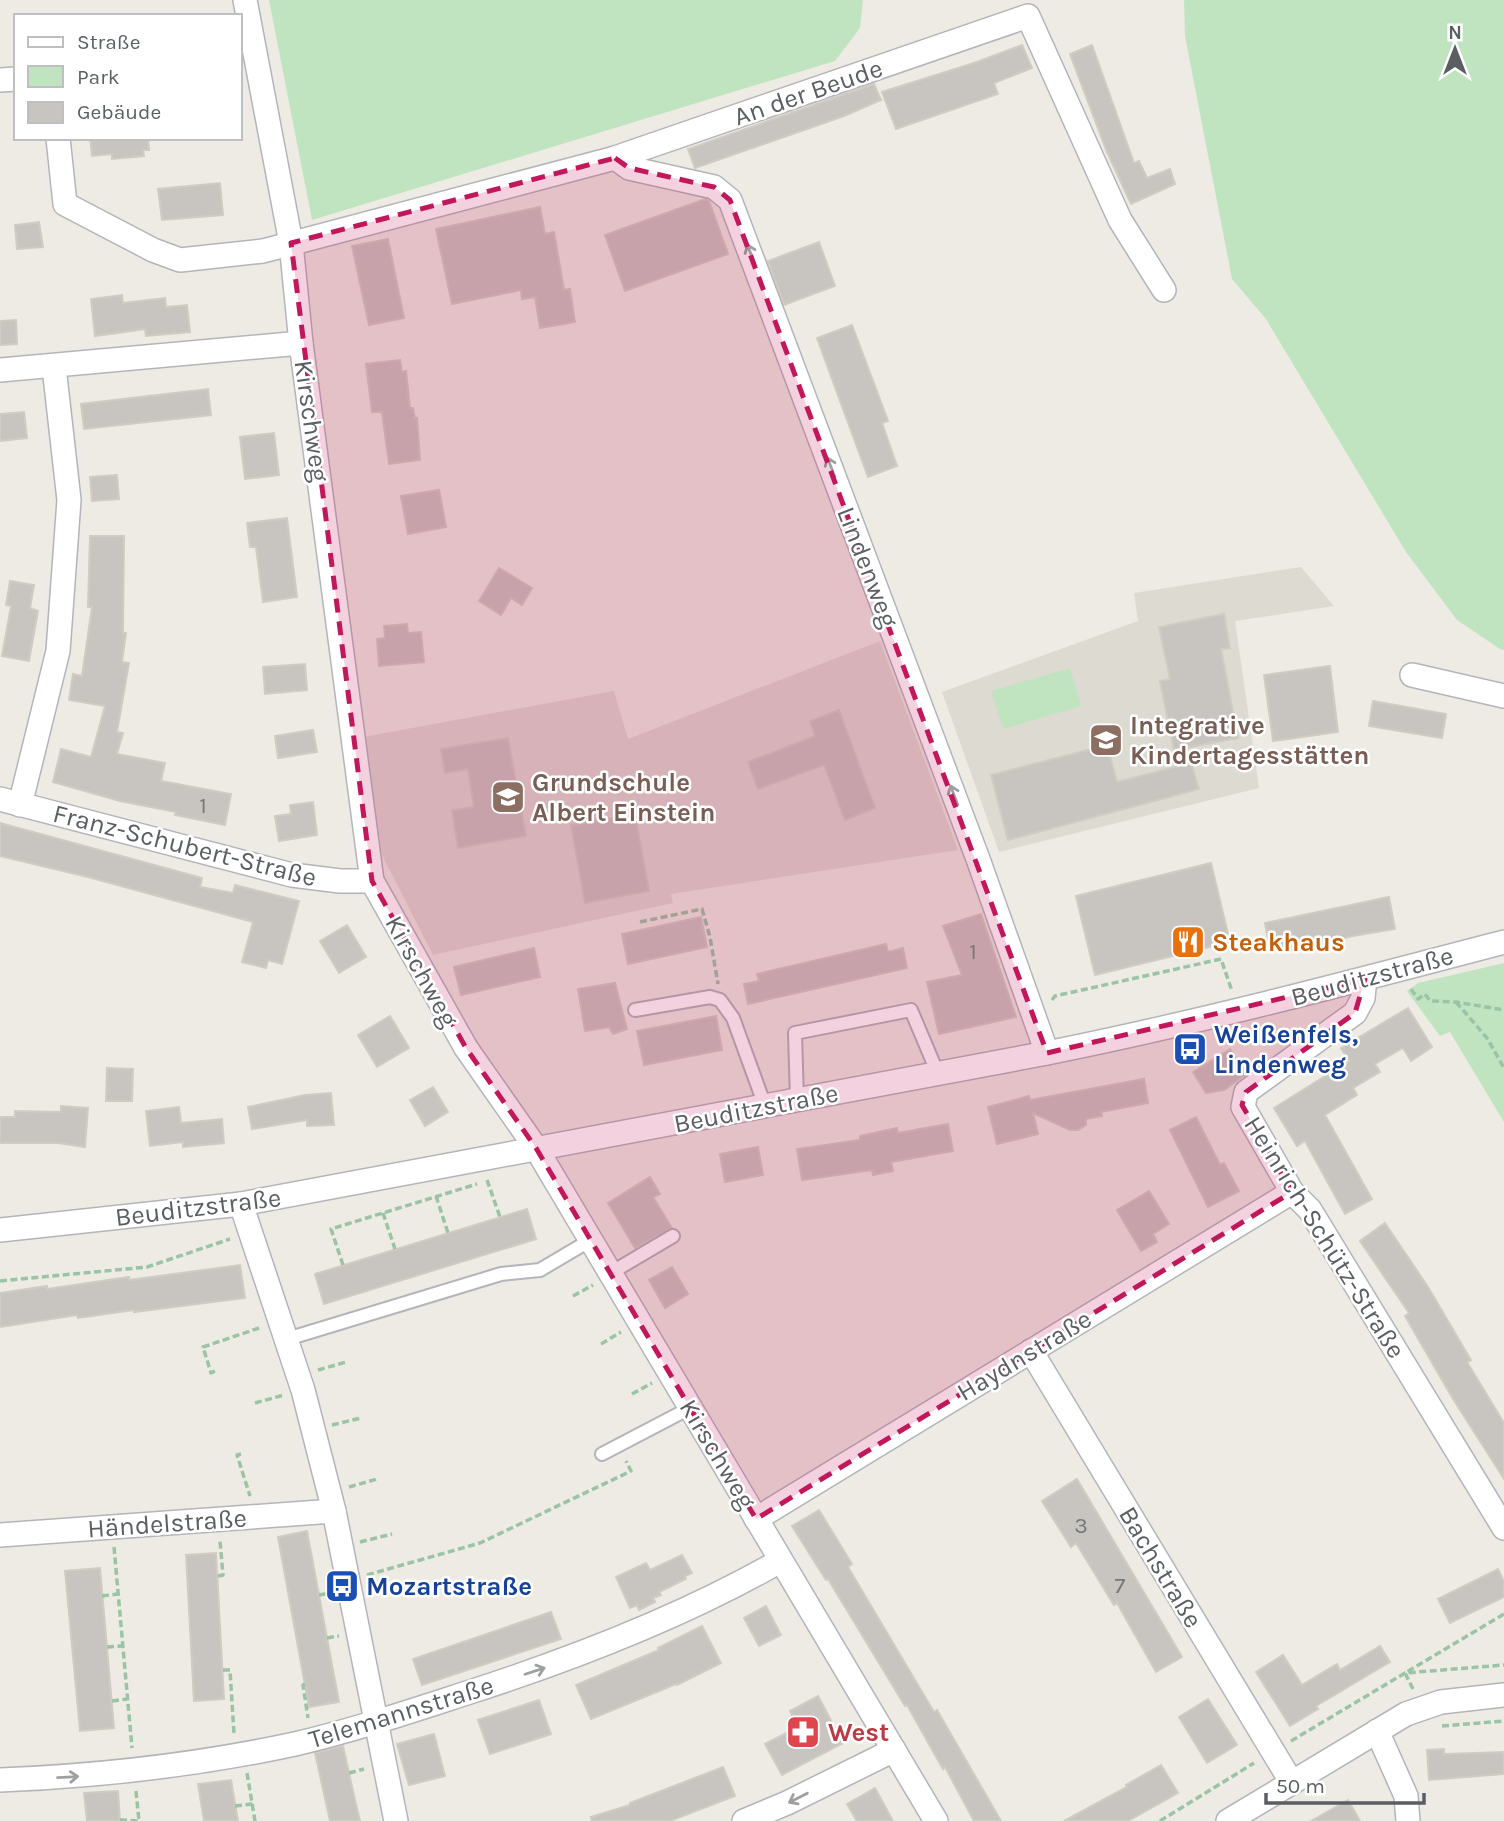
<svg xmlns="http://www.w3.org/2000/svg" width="1504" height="1821" font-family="Karla,sans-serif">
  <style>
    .education { fill: #dddad1 }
    .green { fill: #c0e4c0 }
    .building { fill: #c8c5c0; stroke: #d1ccc2; stroke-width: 2 }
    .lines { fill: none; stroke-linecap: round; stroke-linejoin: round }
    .service-casing { stroke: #b3b5ba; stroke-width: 16 }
    .minor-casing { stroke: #b3b5ba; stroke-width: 26 }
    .path { stroke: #9ac4a5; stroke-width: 3.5; stroke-dasharray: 7 3.5; stroke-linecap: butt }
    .service { stroke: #fff; stroke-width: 12 }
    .minor { stroke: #fff; stroke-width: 23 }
    .oneway { stroke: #9d9fa1 }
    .marked { fill: #c2185b; fill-opacity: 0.2; stroke: #c2185b; stroke-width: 5; stroke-dasharray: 14 9; stroke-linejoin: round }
    .labels { text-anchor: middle; stroke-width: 5; stroke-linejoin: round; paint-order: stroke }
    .number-label { font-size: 23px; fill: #76787a }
    .street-label { font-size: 26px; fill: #5b5f63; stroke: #fff }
    .education-label { font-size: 26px; font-weight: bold; fill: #785e54; stroke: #fff; text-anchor: start }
    .food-label { font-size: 26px; font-weight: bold; fill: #c56008; stroke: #fff; text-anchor: start }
    .transit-label { font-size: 26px; font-weight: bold; fill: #164399; stroke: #fff; text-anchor: start }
    .health-label { font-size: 26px; font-weight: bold; fill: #be3a42; stroke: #fff; text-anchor: start }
  </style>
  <rect width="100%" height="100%" fill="#edebe3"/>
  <g class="education">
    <polygon points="1301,567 1334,606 1235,621 1259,788 999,852 942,692 1138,621 1134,593"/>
    <polygon points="880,641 958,850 671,894 673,903 433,955 382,855 363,737 614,691 628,739"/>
  </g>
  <g class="green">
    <polygon points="269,0 863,0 860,28 835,61 312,220"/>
    <polygon points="1184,0 1504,0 1504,650 1500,649 1457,620 1406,552 1266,319 1232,279 1185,36"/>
    <polygon points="1070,668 1081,706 1003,729 991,691"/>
    <polygon points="1504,963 1504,1122 1450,1032 1440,1036 1407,991 1418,983"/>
  </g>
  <g class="building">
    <polygon points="1022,45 1032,68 994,83 998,94 896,129 882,92 974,63"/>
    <polygon points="1092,45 1134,163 1139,161 1147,178 1170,169 1175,184 1131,204 1107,152 1070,54"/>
    <polygon points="874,84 881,100 844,116 695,168 688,149"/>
    <polygon points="90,138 148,138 149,150 143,150 144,156 112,159 112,154 92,156"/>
    <polygon points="220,183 223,215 162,220 158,189"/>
    <polygon points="705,199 709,201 728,254 625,291 605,235"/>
    <polygon points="540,207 545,234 554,232 564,290 570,289 575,322 540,328 535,297 522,299 521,290 452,304 436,229"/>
    <polygon points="39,222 43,247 17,249 15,225"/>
    <polygon points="388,239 404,318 369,325 352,246"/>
    <polygon points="819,242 835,286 784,305 768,261"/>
    <polygon points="122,295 123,303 165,298 166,307 187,305 190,332 146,336 145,329 95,336 91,299"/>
    <polygon points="16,320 17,344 0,345 0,321"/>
    <polygon points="852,325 888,421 882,423 897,466 868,477 817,338"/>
    <polygon points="400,360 402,372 406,371 410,408 413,408 415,419 417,418 420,460 389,464 382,412 372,412 366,364"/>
    <polygon points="208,389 211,415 84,429 81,404"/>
    <polygon points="24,412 27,438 0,441 0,414"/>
    <polygon points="274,433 279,475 245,479 240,437"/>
    <polygon points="117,475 119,499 92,501 90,477"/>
    <polygon points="439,490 446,527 408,534 401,496"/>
    <polygon points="287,518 297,597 263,602 256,547 250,547 247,523"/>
    <polygon points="90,536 124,536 123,633 126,633 122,662 129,663 117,732 123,733 117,754 165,763 161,781 231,794 225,825 175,815 176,812 120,801 53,782 61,749 91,757 105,706 69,700 73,674 82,676 92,607 88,607"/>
    <polygon points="499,568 532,588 522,605 511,598 501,615 479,601"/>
    <polygon points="10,581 34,585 30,608 38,611 29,661 2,656 11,606 6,605"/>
    <polygon points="1224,614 1230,648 1221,649 1238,738 1174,750 1160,681 1170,679 1159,627"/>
    <polygon points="407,624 408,633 421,632 424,662 379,666 377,639 385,638 384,626"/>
    <polygon points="305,664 307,690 265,694 263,667"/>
    <polygon points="1330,666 1338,732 1273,741 1264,675"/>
    <polygon points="1373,701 1446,714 1442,738 1369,726"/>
    <polygon points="839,710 875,808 845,820 824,765 758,789 748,762 815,736 810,721"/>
    <polygon points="313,730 317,752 278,758 275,736"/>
    <polygon points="508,738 526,836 458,848 452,810 474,807 468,769 445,773 441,749"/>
    <polygon points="1107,745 1117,782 1191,763 1199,789 1008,840 991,775"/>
    <polygon points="313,802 317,835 279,841 275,816 291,814 290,805"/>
    <polygon points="635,814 649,891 585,903 571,825"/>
    <polygon points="0,823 202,878 200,887 233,893 235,885 299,901 282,964 268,960 266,968 242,962 253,922 88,877 0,856"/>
    <polygon points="1211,863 1230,942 1095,975 1076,896"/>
    <polygon points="1389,897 1395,929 1353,936 1284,952 1282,942 1269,945 1265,923"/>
    <polygon points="981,914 1016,1017 939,1034 927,982 962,975 943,926"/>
    <polygon points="701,917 707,947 628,964 622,934"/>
    <polygon points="347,925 366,957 339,973 320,941"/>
    <polygon points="886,944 888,952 903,948 907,968 748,1004 744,984 759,981 757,974"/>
    <polygon points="534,948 540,977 461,995 454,967"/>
    <polygon points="615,983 627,1029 613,1034 609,1027 585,1031 578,989"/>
    <polygon points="1408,1008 1432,1047 1411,1061 1403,1048 1375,1064 1380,1072 1353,1088 1357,1095 1325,1115 1372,1199 1345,1214 1305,1141 1297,1146 1274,1108 1349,1061 1341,1048"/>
    <polygon points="390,1016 409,1048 377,1067 358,1035"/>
    <polygon points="716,1016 722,1050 644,1065 637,1031"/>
    <polygon points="1230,1049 1246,1074 1224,1090 1206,1093 1193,1072"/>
    <polygon points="107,1068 133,1069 132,1101 106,1101"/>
    <polygon points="1144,1079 1148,1103 1101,1112 1102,1116 1086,1119 1086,1125 1078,1130 1070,1130 1033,1113 1038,1134 997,1144 988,1107 1029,1096 1030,1100"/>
    <polygon points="433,1087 448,1112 425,1126 410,1100"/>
    <polygon points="331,1093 334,1125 307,1126 307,1120 252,1129 248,1107 305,1095"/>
    <polygon points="61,1106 88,1108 85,1147 58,1143 0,1143 0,1117 15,1117 15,1111 61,1112"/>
    <polygon points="179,1107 181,1123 222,1119 224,1143 183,1147 183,1142 150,1146 146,1111"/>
    <polygon points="1196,1117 1220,1165 1224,1163 1239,1191 1208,1207 1170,1130"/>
    <polygon points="948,1124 953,1151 891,1162 893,1171 873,1175 872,1170 802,1180 797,1149 860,1140 860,1136 897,1128 898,1133"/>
    <polygon points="758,1147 763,1175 725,1182 720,1154"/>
    <polygon points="650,1177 660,1194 653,1197 672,1228 635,1248 608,1203"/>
    <polygon points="1149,1191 1169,1224 1153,1234 1157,1242 1141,1251 1117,1210"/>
    <polygon points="527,1209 536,1239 324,1304 315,1274"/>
    <polygon points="1385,1223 1428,1287 1471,1360 1467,1362 1504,1423 1504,1479 1453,1399 1405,1316 1409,1313 1360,1241"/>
    <polygon points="240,1265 245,1298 134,1312 134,1310 78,1318 77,1315 0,1327 0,1293 47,1286 47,1289 129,1277 129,1280"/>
    <polygon points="672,1267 688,1294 665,1308 649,1280"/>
    <polygon points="1077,1479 1182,1657 1156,1672 1117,1603 1114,1605 1076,1543 1071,1547 1042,1501"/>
    <polygon points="819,1510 852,1564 848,1567 934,1712 937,1710 1001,1821 974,1821 945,1767 943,1769 907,1705 905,1706 828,1579 826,1580 792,1526"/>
    <polygon points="307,1531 339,1702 309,1707 278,1537"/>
    <polygon points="216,1553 224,1699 194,1701 186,1555"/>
    <polygon points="682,1555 692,1573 685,1576 686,1579 659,1592 661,1595 653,1598 655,1602 639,1610 637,1605 630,1608 616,1577 646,1563 650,1570"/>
    <polygon points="100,1568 114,1728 80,1731 65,1571"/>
    <polygon points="1498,1569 1504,1582 1504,1597 1450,1623 1438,1599"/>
    <polygon points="766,1606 781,1635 759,1646 744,1618"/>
    <polygon points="551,1612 561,1639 422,1685 413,1659"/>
    <polygon points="702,1626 721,1663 677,1685 676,1684 591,1719 576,1685 659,1650 658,1648"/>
    <polygon points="1380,1646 1390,1662 1316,1706 1318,1709 1290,1726 1256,1672 1283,1655 1302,1685 1337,1664 1340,1670"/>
    <polygon points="818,1696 843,1743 782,1775 765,1744 798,1727 790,1711"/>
    <polygon points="1208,1699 1237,1745 1207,1763 1179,1717"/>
    <polygon points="539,1700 551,1734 490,1754 478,1720"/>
    <polygon points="434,1734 445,1776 409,1785 397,1744"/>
    <polygon points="343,1746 355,1800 360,1821 330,1821 315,1753"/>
    <polygon points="1444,1749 1444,1754 1504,1752 1504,1774 1429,1780 1427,1750"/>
    <polygon points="1161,1765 1178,1793 1128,1821 1064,1821 1127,1787 1126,1785"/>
    <polygon points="723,1767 735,1796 670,1821 592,1821 591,1817 630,1805 630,1803"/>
    <polygon points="231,1780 238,1821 204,1821 198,1784"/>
    <polygon points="875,1788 893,1821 857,1821 847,1804"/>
    <polygon points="118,1791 120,1821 87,1821 84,1793"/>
    <polygon points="1348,1800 1360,1821 1311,1821"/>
  </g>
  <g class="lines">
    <g class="service-casing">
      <g id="service">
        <polyline points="635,1010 710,997 720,1000 733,1018 765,1106"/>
        <polyline points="797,1100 795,1033 911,1010 938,1074"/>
        <polyline points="609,1274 673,1236"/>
        <polyline points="287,1339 501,1274 540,1270 589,1241"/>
        <polyline points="602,1454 690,1408"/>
      </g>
    </g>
    <g class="minor-casing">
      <g id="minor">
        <polyline points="245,0 291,243 301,343 372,881 466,1048 536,1148 936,1821"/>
        <polyline points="0,80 16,79"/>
        <polyline points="58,138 65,204 153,250 180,260 263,251 615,158 1028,16 1120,220 1164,290"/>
        <polyline points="615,158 629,168 714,187 730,200 978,859 1047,1053"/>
        <polyline points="0,370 301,343"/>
        <polyline points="1412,675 1504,696"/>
        <polyline points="0,799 292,875 340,881 372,881"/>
        <polyline points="20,805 58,651 69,500 54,367"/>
        <polyline points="1365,979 1363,998 1355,1013 1246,1092 1243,1107 1292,1192 1310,1210 1504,1528"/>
        <polyline points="241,1204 303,1390 334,1511 396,1821"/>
        <path d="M0,1230L241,1204L1047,1053C1201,1022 1352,982 1504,942"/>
        <polyline points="1031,1351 1292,1783"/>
        <polyline points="756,1519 1292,1192"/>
        <polyline points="0,1535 334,1511"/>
        <polyline points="1377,1731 1406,1796 1408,1821"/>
        <path d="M0,1780C99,1776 197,1765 295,1744C355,1730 414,1710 473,1691C578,1657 684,1616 780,1561"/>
        <polyline points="744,1821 787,1803 894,1750"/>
        <polyline points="1228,1821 1406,1714 1441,1702 1504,1695"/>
      </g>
    </g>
    <g class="path">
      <polyline points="640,922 702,909 710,937 718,984"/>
      <polyline points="1411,989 1418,999 1425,994 1430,1001 1456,1002 1504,1010"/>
      <polyline points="1052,1000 1055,996 1221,959 1232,991"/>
      <polyline points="1456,1002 1487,1038 1504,1068"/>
      <polyline points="487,1180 500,1217"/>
      <polyline points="436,1196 448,1233"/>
      <polyline points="383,1213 395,1249"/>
      <polyline points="343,1265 331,1229 477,1184"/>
      <polyline points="0,1281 147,1267 230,1239"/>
      <polyline points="573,1296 593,1285"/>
      <polyline points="601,1344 621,1332"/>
      <polyline points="318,1370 346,1362"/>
      <polyline points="215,1371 211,1373 203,1347 259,1328"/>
      <polyline points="632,1394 652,1383"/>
      <polyline points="255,1403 284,1395"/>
      <polyline points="332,1425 361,1418"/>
      <polyline points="241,1454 237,1455 250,1496"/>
      <polyline points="349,1487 377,1479"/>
      <polyline points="360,1542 392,1534"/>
      <polyline points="114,1547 132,1748"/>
      <polyline points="367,1575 480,1543 631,1471 626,1461"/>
      <polyline points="218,1576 223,1575 220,1541"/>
      <polyline points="319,1595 331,1593"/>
      <polyline points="102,1596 118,1594"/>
      <polyline points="327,1638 339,1636"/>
      <polyline points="107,1647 122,1646"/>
      <polyline points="223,1670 230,1670 234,1734"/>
      <polyline points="305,1684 303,1685 308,1718"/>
      <polyline points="1413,1689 1405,1673 1504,1614"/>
      <polyline points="112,1701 127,1699"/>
      <polyline points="1442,1726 1504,1721"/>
      <polyline points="1291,1741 1405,1673 1504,1665"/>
      <polyline points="247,1773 255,1821"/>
      <polyline points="349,1773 364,1769"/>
      <polyline points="136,1791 139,1821"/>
      <polyline points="235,1806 253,1804"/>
      <polyline points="120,1820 139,1821"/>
      <polyline points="1160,1821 1254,1763"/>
    </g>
    <use href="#service" class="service"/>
    <use href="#minor" class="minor"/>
  </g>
  <defs><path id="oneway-shaft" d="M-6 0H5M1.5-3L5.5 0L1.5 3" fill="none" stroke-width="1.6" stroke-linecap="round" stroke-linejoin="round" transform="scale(1.75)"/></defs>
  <g class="oneway">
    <use href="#oneway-shaft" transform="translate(751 254) rotate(-111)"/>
    <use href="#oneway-shaft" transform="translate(831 467) rotate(-111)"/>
    <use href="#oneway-shaft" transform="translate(954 795) rotate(-111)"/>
    <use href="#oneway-shaft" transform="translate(535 1671) rotate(-18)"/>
    <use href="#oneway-shaft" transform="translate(68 1777) rotate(-3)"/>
    <use href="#oneway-shaft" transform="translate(798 1798) rotate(153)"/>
  </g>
  <path class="marked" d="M615,158L629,168L714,187L730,200L1047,1053L1365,979L1355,1013L1246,1092L1242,1105L1292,1192L756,1519L536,1148L466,1048L372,881L291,243Z"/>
  <defs>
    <g id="school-square" transform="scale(1.75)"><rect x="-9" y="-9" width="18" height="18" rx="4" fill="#8d6e63" stroke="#fff"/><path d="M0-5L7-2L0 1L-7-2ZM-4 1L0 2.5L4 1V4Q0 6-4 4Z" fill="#fff"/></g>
    <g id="restaurant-square" transform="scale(1.75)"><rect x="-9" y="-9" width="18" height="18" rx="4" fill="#e8710a" stroke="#fff"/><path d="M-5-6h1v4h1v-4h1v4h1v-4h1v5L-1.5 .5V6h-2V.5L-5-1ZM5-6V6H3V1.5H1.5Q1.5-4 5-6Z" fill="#fff"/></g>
    <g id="bus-square" transform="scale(1.75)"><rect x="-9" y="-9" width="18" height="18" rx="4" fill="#1a4fb4" stroke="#fff"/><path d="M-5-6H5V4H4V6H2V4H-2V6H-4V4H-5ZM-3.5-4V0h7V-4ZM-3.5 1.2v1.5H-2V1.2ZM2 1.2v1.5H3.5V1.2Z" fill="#fff"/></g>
    <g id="pharmacy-square" transform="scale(1.75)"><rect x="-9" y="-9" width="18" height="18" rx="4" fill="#e0444e" stroke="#fff"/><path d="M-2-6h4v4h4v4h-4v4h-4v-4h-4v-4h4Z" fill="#fff"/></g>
  </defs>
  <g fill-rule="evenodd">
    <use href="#school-square" x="1106" y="740"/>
    <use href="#school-square" x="508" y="797"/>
    <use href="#restaurant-square" x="1188" y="942"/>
    <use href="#bus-square" x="1190" y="1049"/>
    <use href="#bus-square" x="342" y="1586"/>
    <use href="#pharmacy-square" x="803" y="1732"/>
  </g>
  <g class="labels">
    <g class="number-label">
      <text x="203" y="813">1</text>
      <text x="973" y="959">1</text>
      <text x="1081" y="1533">3</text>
      <text x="1120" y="1593">7</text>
    </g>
    <g class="street-label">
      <text transform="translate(808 92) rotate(-19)" y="9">An der Beude</text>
      <text transform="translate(312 421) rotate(82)" y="9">Kirschweg</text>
      <text transform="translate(868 567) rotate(69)" y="9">Lindenweg</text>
      <text transform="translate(185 845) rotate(14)" y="9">Franz-Schubert-Straße</text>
      <text transform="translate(422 971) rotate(61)" y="9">Kirschweg</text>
      <text transform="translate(1372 976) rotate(-15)" y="9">Beuditzstraße</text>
      <text transform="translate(756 1108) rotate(-11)" y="9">Beuditzstraße</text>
      <text transform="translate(198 1207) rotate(-7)" y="9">Beuditzstraße</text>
      <text transform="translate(1325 1237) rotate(58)" y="9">Heinrich-Schütz-Straße</text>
      <text transform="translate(1024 1355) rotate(-31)" y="9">Haydnstraße</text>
      <text transform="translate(718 1454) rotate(59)" y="9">Kirschweg</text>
      <text transform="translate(167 1523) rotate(-4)" y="9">Händelstraße</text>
      <text transform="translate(1161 1567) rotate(59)" y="9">Bachstraße</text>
      <text transform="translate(401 1712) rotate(-17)" y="9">Telemannstraße</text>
    </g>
    <g class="education-label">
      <text x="1130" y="734">Integrative<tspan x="1130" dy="30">Kindertagesstätten</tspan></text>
      <text x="532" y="791">Grundschule<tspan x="532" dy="30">Albert Einstein</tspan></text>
    </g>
    <g class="food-label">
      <text x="1212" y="951">Steakhaus</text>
    </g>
    <g class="transit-label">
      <text x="1214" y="1043">Weißenfels,<tspan x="1214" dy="30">Lindenweg</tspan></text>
      <text x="366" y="1595">Mozartstraße</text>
    </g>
    <g class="health-label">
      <text x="828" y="1741">West</text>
    </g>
  </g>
  <rect x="14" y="14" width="228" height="126" fill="#ffffff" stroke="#bdbfc1" stroke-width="2"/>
  <rect x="28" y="37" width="35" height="10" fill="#ffffff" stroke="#bdbfc1" stroke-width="2"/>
  <text x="77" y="49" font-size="21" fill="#5b5f63">Straße</text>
  <rect x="28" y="66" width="35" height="21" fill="#c0e4c0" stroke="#bdbfc1" stroke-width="2"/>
  <text x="77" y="84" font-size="21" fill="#5b5f63">Park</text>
  <rect x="28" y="102" width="35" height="21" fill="#c8c5c0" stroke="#bdbfc1" stroke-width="2"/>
  <text x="77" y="119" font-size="21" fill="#5b5f63">Gebäude</text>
  <g transform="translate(1455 49)" stroke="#ffffff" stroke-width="5" paint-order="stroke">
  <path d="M0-5L12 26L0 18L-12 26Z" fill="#5b5f63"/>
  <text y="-10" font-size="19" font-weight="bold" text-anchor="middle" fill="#5b5f63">N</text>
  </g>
  <path d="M1266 1793v10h158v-10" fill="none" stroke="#5b5f63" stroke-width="3.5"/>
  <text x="1276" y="1793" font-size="21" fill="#5b5f63" stroke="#ffffff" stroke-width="5" paint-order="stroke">50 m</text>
</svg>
